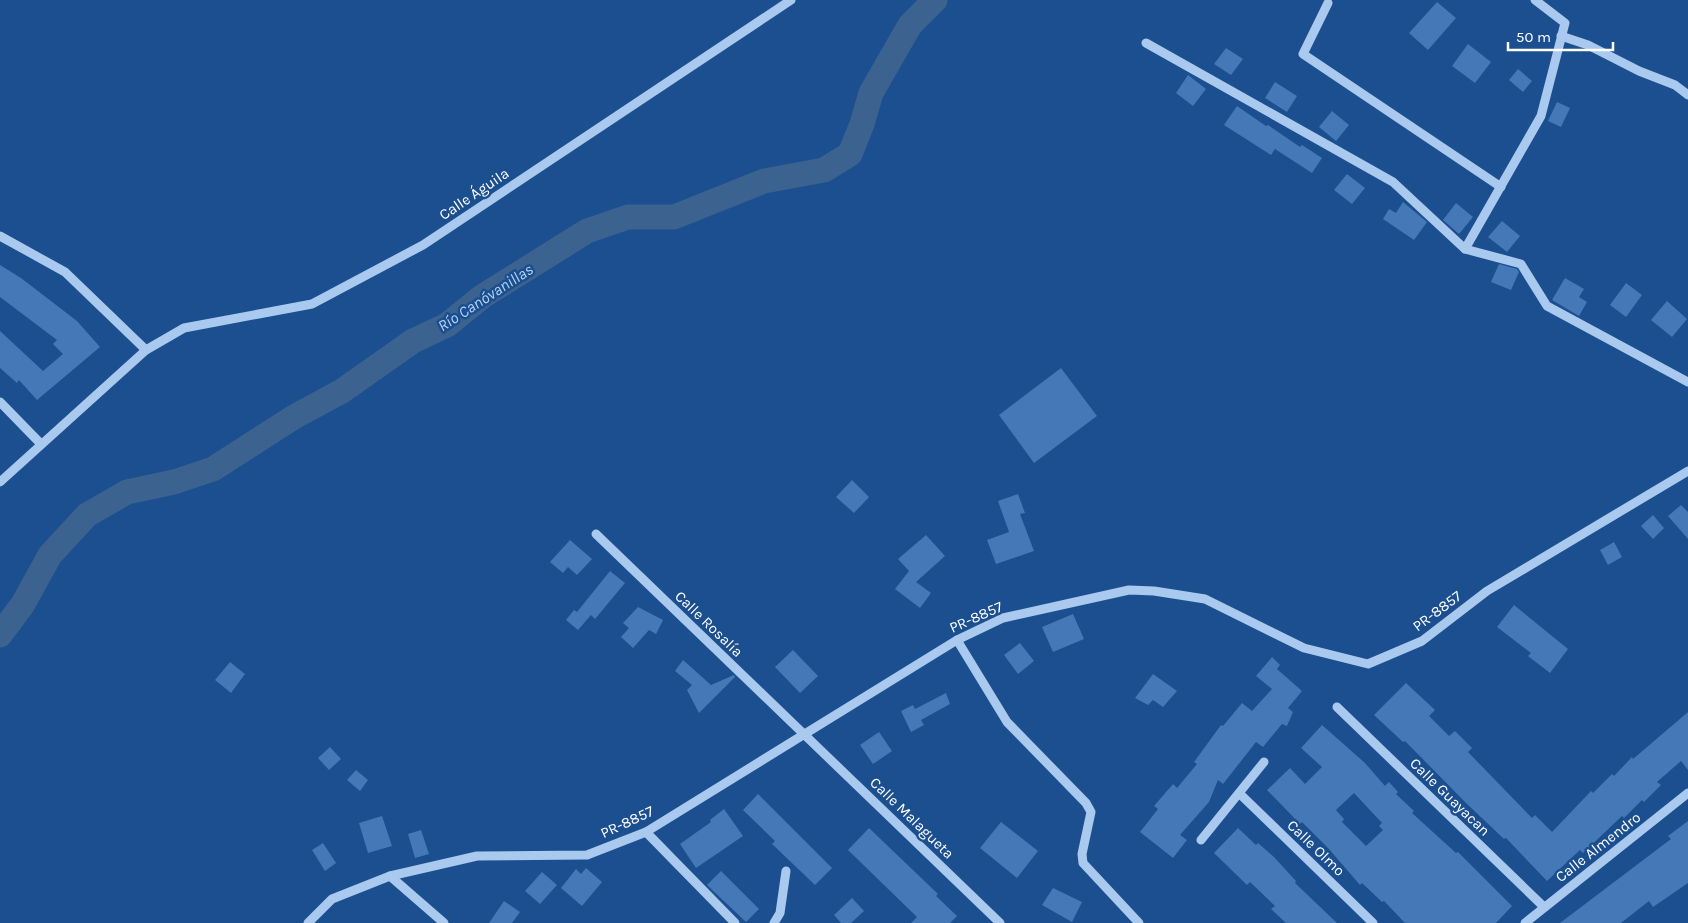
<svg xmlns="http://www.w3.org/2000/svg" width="1688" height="923" font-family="Karla,sans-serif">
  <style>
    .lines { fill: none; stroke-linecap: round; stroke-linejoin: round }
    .river { stroke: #3c6290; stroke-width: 25 }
    .building { fill: #4478b7; fill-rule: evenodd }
    .minor { stroke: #a9c9ee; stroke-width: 9 }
    .labels { text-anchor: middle; stroke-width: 5; stroke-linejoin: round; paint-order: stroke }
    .street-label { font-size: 15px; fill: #fff; stroke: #1b4f8f }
    .water-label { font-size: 16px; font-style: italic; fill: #b5d3f5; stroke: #1b4f8f }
  </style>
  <rect width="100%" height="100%" fill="#1b4f8f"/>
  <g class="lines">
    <polyline class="river" points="0,635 23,604 50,555 87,515 127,492 174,482 213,469 294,417 342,391 413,341 447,325 483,296 587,231 628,217 674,217 764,181 824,170 850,154 862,124 871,93 910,25 935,0"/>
  </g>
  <g class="building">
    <polygon points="1437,2 1456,18 1428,50 1409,33"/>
    <polygon points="1468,44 1491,62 1475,83 1452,66"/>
    <polygon points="1226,48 1243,59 1231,75 1214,64"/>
    <polygon points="1518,69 1532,81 1523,92 1509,80"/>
    <polygon points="1188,75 1206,89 1193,106 1176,93"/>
    <polygon points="1275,82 1297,96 1287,112 1265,98"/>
    <polygon points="1557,102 1570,108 1561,127 1548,121"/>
    <polygon points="1237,106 1266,126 1268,125 1300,147 1302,145 1322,158 1312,173 1275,149 1271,155 1224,125"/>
    <polygon points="1332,111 1349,125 1336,141 1319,127"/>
    <polygon points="1347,174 1365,188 1352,204 1334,190"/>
    <polygon points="1403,202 1427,222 1414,240 1383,219 1389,209 1396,213"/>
    <polygon points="1456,203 1473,217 1459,234 1443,220"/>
    <polygon points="1502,221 1520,236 1507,252 1488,237"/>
    <polygon points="1499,264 1517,269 1519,272 1511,290 1491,282"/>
    <polygon points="0,265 21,278 77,321 100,347 37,400 19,380 17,383 0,368 0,331 43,371 63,354 53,344 57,340 0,297"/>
    <polygon points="1565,278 1584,289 1579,297 1587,302 1579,316 1552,300"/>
    <polygon points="1626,283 1642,295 1626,317 1610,305"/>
    <polygon points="1667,301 1687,319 1672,337 1651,320"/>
    <polygon points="1061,368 1097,416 1034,463 999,415"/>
    <polygon points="852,480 869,497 854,513 836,497"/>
    <polygon points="1018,494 1025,513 1020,514 1034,551 996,564 987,540 1009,532 998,501"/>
    <polygon points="1681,505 1688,512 1688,539 1668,516"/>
    <polygon points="1653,515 1664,528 1653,539 1641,526"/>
    <polygon points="926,535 945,556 916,582 931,593 920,608 895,589 909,571 898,559"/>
    <polygon points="570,540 592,559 577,575 568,567 563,573 550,562"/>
    <polygon points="1614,542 1622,557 1608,565 1600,550"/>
    <polygon points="610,571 625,583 595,619 591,615 578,630 566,620 574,610 577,612"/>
    <polygon points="1514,605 1568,649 1550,673 1528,656 1531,653 1497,627"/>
    <polygon points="638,607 663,620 656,634 649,630 633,648 621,637 629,628 623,623"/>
    <polygon points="1073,614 1084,639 1053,652 1042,627"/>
    <polygon points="1020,643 1034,661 1018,674 1004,655"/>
    <polygon points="793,650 818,676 800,693 775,667"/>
    <polygon points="1272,657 1280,665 1277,669 1302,691 1288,708 1293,712 1287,726 1282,724 1263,747 1256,742 1223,784 1218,780 1209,802 1180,835 1187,840 1173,858 1140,832 1158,809 1154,806 1173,784 1177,788 1197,764 1194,762 1221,725 1223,726 1242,703 1252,711 1272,689 1256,676"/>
    <polygon points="683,660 711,685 734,675 735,677 699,713 687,690 692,685 675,671"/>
    <polygon points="230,662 245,674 231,693 215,680"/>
    <polygon points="1153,674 1177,691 1163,707 1153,700 1148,705 1135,698"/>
    <polygon points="1406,683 1435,710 1429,716 1449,736 1455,731 1472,748 1468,752 1532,818 1535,815 1552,832 1591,791 1593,793 1612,774 1614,776 1632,757 1633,759 1688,712 1688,770 1681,761 1657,782 1661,785 1644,802 1642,800 1624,818 1622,816 1583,853 1580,850 1547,881 1506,838 1504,839 1466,803 1405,741 1403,742 1374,715"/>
    <polygon points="946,693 950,704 921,720 924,725 911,732 901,711 913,705 915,709"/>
    <path d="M1322,725L1365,763L1385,786L1389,782L1398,792L1396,794L1414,811L1412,813L1456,853L1458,852L1512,906L1496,923H1405L1384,901L1382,902L1362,883L1360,885L1328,848L1302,822L1300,824L1267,790L1290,768L1305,784L1322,767L1301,748ZM1354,793L1382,823L1379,826L1383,830L1366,846L1342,822L1344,819L1336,810Z"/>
    <polygon points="879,732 892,751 873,764 860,745"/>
    <polygon points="330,747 341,759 329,770 318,758"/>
    <polygon points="356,770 368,780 360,791 347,780"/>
    <polygon points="758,794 832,868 815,885 772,844 775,841 743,810"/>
    <polygon points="724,809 743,836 696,868 680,844 711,822 710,820"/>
    <polygon points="382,816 392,846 368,853 359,823"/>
    <polygon points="1688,821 1688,883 1653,907 1649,901 1621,923 1560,923 1671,839 1668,836"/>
    <polygon points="1001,822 1038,851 1017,878 980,848"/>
    <polygon points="869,828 938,894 936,896 957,916 950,923 911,923 917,917 848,850"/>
    <polygon points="1238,828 1256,845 1258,843 1274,857 1296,881 1295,883 1337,923 1286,923 1271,909 1275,906 1250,882 1247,885 1214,853"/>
    <polygon points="421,830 429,854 415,858 408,834"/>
    <polygon points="323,843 336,863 325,871 312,850"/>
    <polygon points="586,868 602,882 582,906 561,888 576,869 581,874"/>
    <polygon points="721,871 759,909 746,922 707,885"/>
    <polygon points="542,872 557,885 540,904 525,891"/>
    <polygon points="1053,888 1082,902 1072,922 1042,905"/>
    <polygon points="852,898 864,911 851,923 841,923 834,915"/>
    <polygon points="504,901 520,912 512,923 489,923"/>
  </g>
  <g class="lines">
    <g class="minor">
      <polyline points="1328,3 1303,54 1501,187"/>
      <polyline points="1561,36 1588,45 1639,71 1675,85 1688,95"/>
      <polyline points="1146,43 1393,182 1465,249 1521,264 1547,306 1688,382"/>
      <polyline points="0,236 65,272 146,350"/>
      <polyline points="1465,249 1541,116 1565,23 1535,0"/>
      <polyline points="0,402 41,444"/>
      <polyline points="0,482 146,350 184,328 312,304 423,245 791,0"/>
      <polyline points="596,534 1000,923"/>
      <polyline points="957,640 1007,722 1086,803 1091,812 1082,854 1083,863 1139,923"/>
      <polyline points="1337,707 1544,907"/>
      <polyline points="1240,794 1373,923"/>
      <polyline points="646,832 735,923"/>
      <polyline points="1201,840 1264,762"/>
      <polyline points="390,876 444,923"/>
      <polyline points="308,923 332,899 390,876 477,856 587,855 646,832 957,640 1003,618 1129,590 1154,591 1205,599 1304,648 1368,664 1422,641 1487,591 1688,471"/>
      <polyline points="774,923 780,913 786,871"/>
      <polyline points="1525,923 1688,793"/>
    </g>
  </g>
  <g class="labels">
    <g class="street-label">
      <text transform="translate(474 194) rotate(-34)" y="5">Calle Águila</text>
      <text transform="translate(1437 611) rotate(-37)" y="5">PR-8857</text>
      <text transform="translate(976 617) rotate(-24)" y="5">PR-8857</text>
      <text transform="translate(709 624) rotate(44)" y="5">Calle Rosalía</text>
      <text transform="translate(1450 797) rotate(44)" y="5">Calle Guayacan</text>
      <text transform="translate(912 818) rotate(44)" y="5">Calle Malagueta</text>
      <text transform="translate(627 822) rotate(-25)" y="5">PR-8857</text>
      <text transform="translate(1598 847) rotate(-38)" y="5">Calle Almendro</text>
      <text transform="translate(1316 848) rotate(44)" y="5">Calle Olmo</text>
    </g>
    <g class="water-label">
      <text transform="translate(485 297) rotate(-33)" y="6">Río Canóvanillas</text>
    </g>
  </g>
  <path d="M1508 42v8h105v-8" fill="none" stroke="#ffffff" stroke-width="2.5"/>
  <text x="1516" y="42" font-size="15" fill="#ffffff" stroke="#1b4f8f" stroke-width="4" paint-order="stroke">50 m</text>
</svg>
